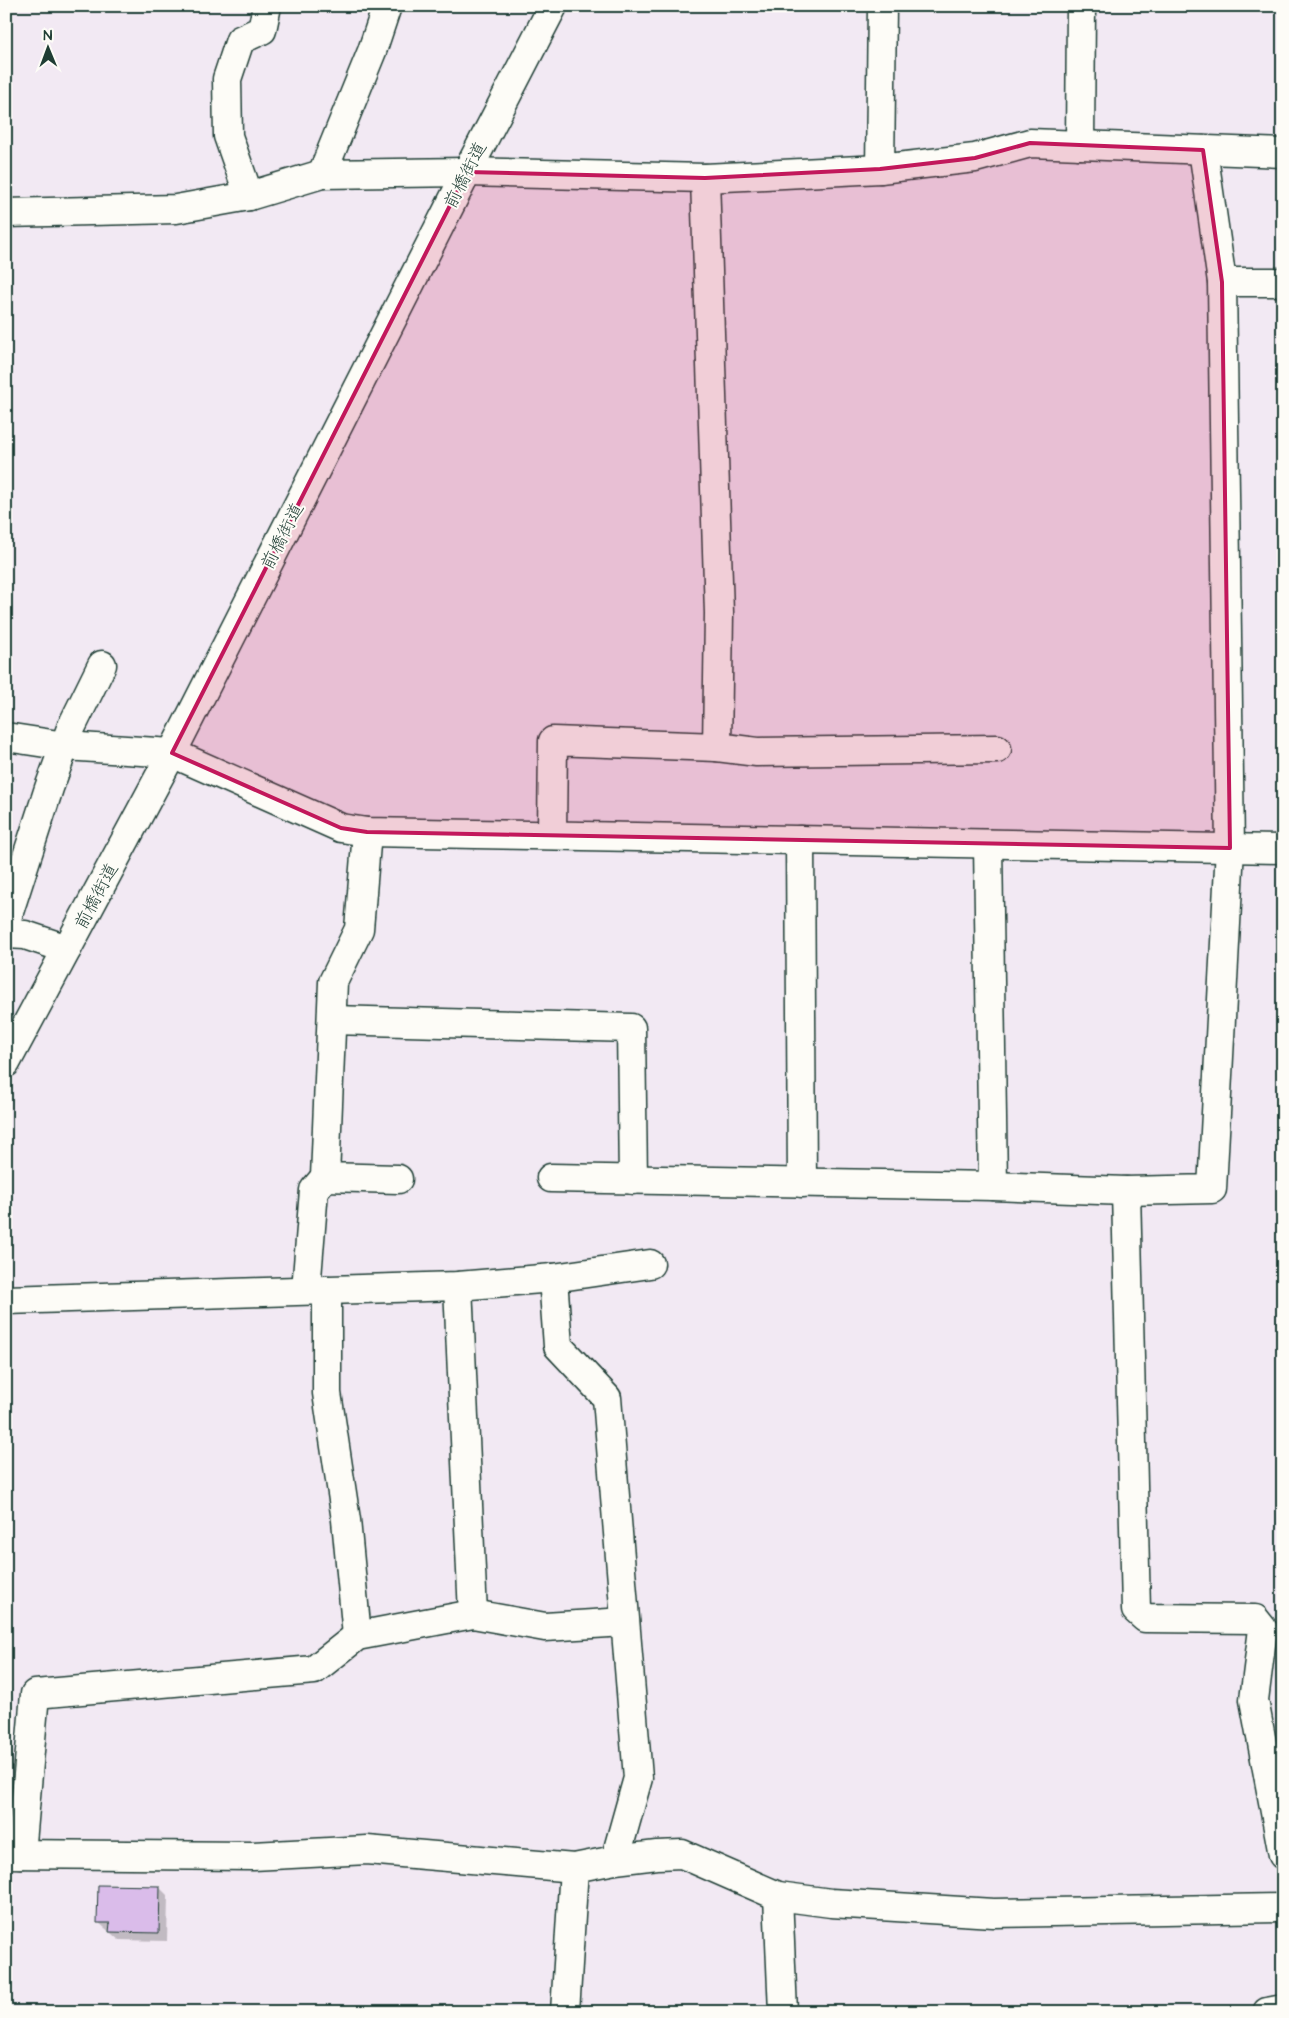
<svg xmlns="http://www.w3.org/2000/svg" width="1289" height="2018" font-family="'Architects Daughter','Klee One',sans-serif">
  <style>
    .shadow { fill: #0003 }
    .building { fill: #dabcea; stroke: #1f3d34 }
    .lines { fill: none; stroke-linecap: round; stroke-linejoin: round }
    .minor-casing { stroke: #1f3d34; stroke-width: 31 }
    .primary-casing { stroke: #1f3d34; stroke-width: 31 }
    .minor { stroke: #fdfcf7; stroke-width: 28 }
    .primary { stroke: #fdfcf7; stroke-width: 28 }
    .marked { fill: #c2185b; fill-opacity: 0.2; stroke: #c2185b; stroke-width: 4; stroke-linejoin: round }
    .labels { text-anchor: middle; stroke-width: 4; stroke-linejoin: round; paint-order: stroke }
    .street-label { font-size: 18px; fill: #1f3d34; stroke: #fdfcf7 }
  </style>
  <rect width="100%" height="100%" fill="#f2e9f3"/>
  <filter id="ink" filterUnits="userSpaceOnUse"><feTurbulence type="fractalNoise" baseFrequency=".02" numOctaves="2"/><feDisplacementMap in="SourceGraphic" scale="10" xChannelSelector="R" yChannelSelector="G"/><feConvolveMatrix kernelMatrix="1 2 1 2 8 2 1 2 1" color-interpolation-filters="sRGB"/></filter>
  <g filter="url(#ink)">
    <polygon class="shadow" points="159,1887 168,1896 167,1941 119,1940 98,1922"/>
    <polygon class="building" points="98,1885 160,1886 159,1933 109,1932 110,1923 97,1923"/>
    <g class="lines">
      <g class="minor-casing">
        <g id="minor">
          <polyline points="1080,145 1081,6"/>
          <polyline points="880,169 882,6"/>
          <polyline points="322,174 372,51 387,6"/>
          <polyline points="705,178 719,613 717,747 757,752 997,749"/>
          <polyline points="249,196 228,136 227,79 240,40 262,30 267,6"/>
          <polyline points="6,213 176,209 249,196 322,174 467,172 705,178 880,169 975,158 1030,143 1283,153"/>
          <polyline points="1222,282 1283,282"/>
          <polyline points="6,737 65,746 172,753 341,828 367,832 1283,849"/>
          <polyline points="367,832 359,929 333,982 325,1177 398,1179"/>
          <polyline points="552,834 553,741 717,747"/>
          <polyline points="800,840 802,1183"/>
          <polyline points="988,844 993,1186"/>
          <polyline points="6,931 8,915 49,788 71,728 102,665"/>
          <polyline points="6,934 25,935 67,949"/>
          <polyline points="332,1020 631,1028 633,1180"/>
          <polyline points="551,1178 993,1186 1126,1191 1212,1189 1230,848 1222,282 1203,150"/>
          <polyline points="1126,1191 1136,1610 1145,1618 1255,1619 1263,1629 1254,1700 1283,1855"/>
          <polyline points="553,1278 558,1346 607,1398 638,1778 615,1860"/>
          <polyline points="458,1286 473,1614"/>
          <polyline points="306,1290 314,1190 325,1177"/>
          <polyline points="327,1290 327,1393 346,1520 357,1636"/>
          <polyline points="6,1300 458,1286 553,1278 650,1264"/>
          <polyline points="6,1854 253,1856 367,1850 574,1868 615,1860 657,1855 682,1854 778,1896 831,1903 993,1913 1283,1908"/>
          <polyline points="21,1854 35,1694 314,1670 357,1636 473,1614 545,1627 625,1622"/>
          <polyline points="778,1896 783,2012"/>
          <polyline points="565,2012 574,1868"/>
          <polyline points="1267,2012 1283,2009"/>
        </g>
      </g>
      <g class="primary-casing">
        <polyline id="primary" points="6,1063 172,753 467,172 553,6"/>
      </g>
      <use href="#minor" class="minor"/>
      <use href="#primary" class="primary"/>
    </g>
  </g>
  <path class="marked" d="M1030,143L1203,150L1222,282L1230,848L367,832L341,828L172,753L467,172L705,178L880,169L975,158Z"/>
  <g class="labels">
    <g class="street-label">
      <text transform="translate(465 175) rotate(-63)" y="6">前橋街道</text>
      <text transform="translate(282 536) rotate(-63)" y="6">前橋街道</text>
      <text transform="translate(96 896) rotate(-62)" y="6">前橋街道</text>
    </g>
  </g>
  <rect width="1289" height="2018" fill="none" stroke="#fdfcf7" stroke-width="25"/>
  <rect x="12" y="12" width="1264" height="1993" fill="none" stroke="#1f3d34" stroke-width="2" filter="url(#ink)"/>
  <g transform="translate(48 48) rotate(359)" stroke="#fdfcf7" stroke-width="4" paint-order="stroke">
  <path d="M0-4L9 19L0 12L-9 19Z" fill="#1f3d34"/>
  <text y="-8" font-size="14" font-weight="bold" text-anchor="middle" fill="#1f3d34">N</text>
  </g>
</svg>
